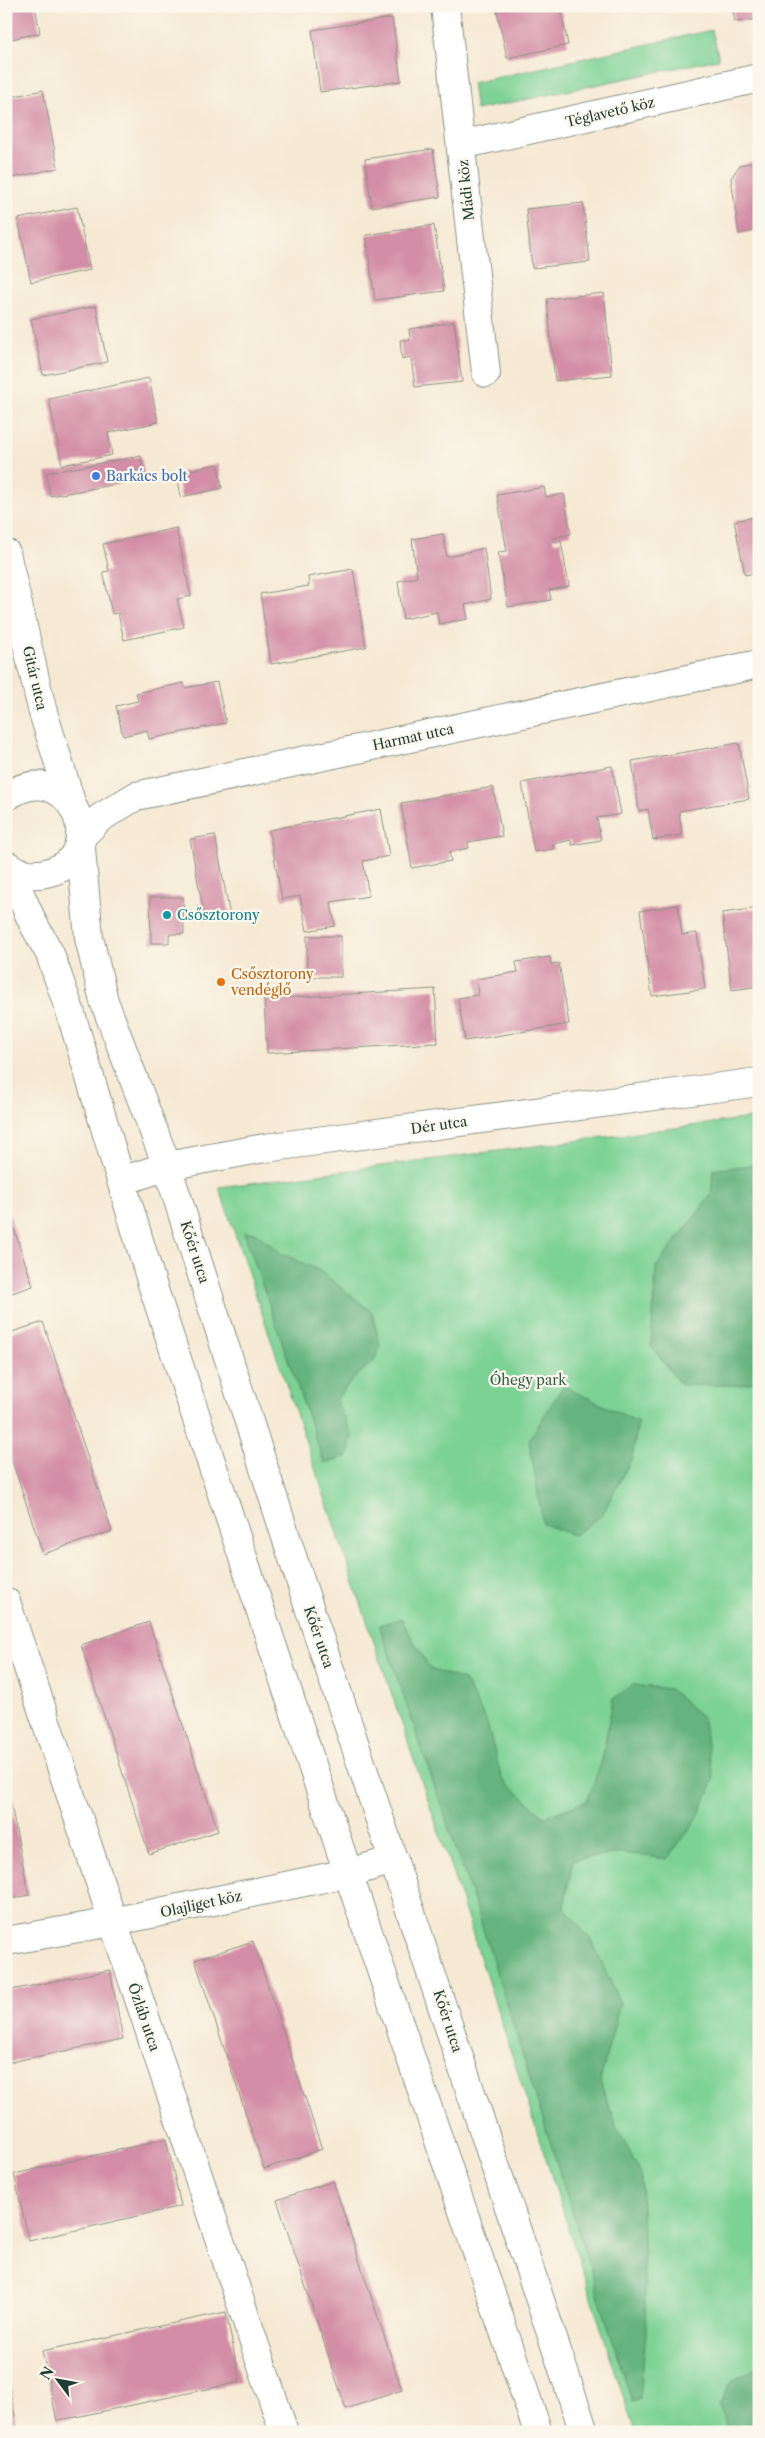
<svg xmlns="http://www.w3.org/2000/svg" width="765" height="2438" font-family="'Libre Caslon Text',serif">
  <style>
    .green { fill: #7cd194; stroke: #4e8764 }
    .forest { fill: #65b37e; stroke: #427859 }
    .building { fill: #d38da6 }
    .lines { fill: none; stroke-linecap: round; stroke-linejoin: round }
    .street-casing { stroke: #8a9384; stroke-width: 30 }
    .secondary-casing { stroke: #8a9384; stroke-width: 30 }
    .street { stroke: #fff; stroke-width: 28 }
    .secondary { stroke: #fff; stroke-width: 28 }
    .shop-dot { fill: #3f7fe0; stroke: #fbf7ec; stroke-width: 2 }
    .culture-dot { fill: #0f9aa8; stroke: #fbf7ec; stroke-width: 2 }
    .food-dot { fill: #e8710a; stroke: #fbf7ec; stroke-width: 2 }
    .labels { text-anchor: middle; stroke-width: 4.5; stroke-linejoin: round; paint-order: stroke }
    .street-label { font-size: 14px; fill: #1f3d34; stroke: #fbf7ec }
    .shop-label { font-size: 14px; fill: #366cbe; stroke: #fbf7ec; text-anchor: start }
    .culture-label { font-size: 14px; fill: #0d838f; stroke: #fbf7ec; text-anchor: start }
    .food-label { font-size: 14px; fill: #c56008; stroke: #fbf7ec; text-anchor: start }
    .park-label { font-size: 14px; fill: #36624c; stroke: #fbf7ec }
  </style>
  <rect width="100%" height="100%" fill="#fbf7ec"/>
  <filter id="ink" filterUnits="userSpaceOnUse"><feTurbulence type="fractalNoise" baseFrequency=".02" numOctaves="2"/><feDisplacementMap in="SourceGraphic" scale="10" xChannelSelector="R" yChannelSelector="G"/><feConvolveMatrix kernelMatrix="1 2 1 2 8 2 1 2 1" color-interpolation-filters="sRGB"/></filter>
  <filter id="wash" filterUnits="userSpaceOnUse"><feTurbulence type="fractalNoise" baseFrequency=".0096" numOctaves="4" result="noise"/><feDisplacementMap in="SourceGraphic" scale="20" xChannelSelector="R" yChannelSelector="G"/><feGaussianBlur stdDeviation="1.12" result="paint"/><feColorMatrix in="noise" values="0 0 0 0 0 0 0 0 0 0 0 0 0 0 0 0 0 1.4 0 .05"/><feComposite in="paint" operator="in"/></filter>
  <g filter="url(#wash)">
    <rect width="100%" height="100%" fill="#f6e9d4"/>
    <g class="green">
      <polygon points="712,30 719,59 476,110 472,83"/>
      <polygon points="759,1117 759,2432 635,2432 449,1862 219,1187"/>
    </g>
    <g class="forest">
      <polygon points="759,1164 759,1381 739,1385 681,1385 651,1346 656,1267 711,1195 713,1170"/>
      <polygon points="244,1232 256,1233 281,1253 320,1271 372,1312 380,1346 374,1361 354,1378 336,1400 352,1435 348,1456 324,1463"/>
      <polygon points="563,1386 638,1422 632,1458 602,1515 574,1535 543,1524 529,1440"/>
      <polygon points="401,1619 430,1669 464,1680 486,1720 502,1779 545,1817 587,1801 602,1760 613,1699 632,1685 670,1689 702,1717 714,1780 696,1821 667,1859 623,1853 573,1860 564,1907 592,1941 620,2003 600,2081 616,2126 641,2174 646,2332 640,2399 632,2402 477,1910 379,1625"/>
      <polygon points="759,2367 759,2432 729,2432 719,2406 732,2381"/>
    </g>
    <g id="blocks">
      <g class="building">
        <polygon points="6,6 35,6 40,33 6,40"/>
        <polygon points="496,6 560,6 568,45 507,58"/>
        <polygon points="732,6 759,6 759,19 735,22"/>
        <polygon points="392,18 401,81 320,92 312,30"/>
        <polygon points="43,90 58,168 7,179 6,98"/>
        <polygon points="433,149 440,197 372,207 365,159"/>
        <polygon points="759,161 759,230 739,234 731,178 740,165"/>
        <polygon points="583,203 590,262 532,268 526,209"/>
        <polygon points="77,207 90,270 31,282 18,219"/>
        <polygon points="434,225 444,291 375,300 366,235"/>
        <polygon points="604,293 612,375 555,381 547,299"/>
        <polygon points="96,306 107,362 43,375 31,319"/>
        <polygon points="454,322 462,382 415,387 411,357 402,359 400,340 410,340 409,329"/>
        <polygon points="149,378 158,422 108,433 112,455 62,465 49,399"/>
        <polygon points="141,456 145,479 50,496 46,473"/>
        <polygon points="218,464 222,488 181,497 177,473"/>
        <polygon points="544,487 546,497 564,494 571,534 553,538 554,542 561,541 569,586 549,590 551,600 508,607 498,552 507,551 497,495"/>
        <polygon points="759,516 759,572 745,575 734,521"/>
        <polygon points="176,528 191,596 177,599 184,627 124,640 118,613 112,614 103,572 109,571 103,544"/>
        <polygon points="443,534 447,557 484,548 491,599 465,605 468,619 439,624 437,612 403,619 398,581 417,577 412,539"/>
        <polygon points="353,569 366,647 271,664 260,594 309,586 308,577"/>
        <polygon points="217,682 226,723 149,739 147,730 123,736 116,706 138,701 136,693 184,683 185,688"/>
        <polygon points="739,743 749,799 679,811 682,835 653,840 648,809 639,811 632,761"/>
        <polygon points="612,766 621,814 597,818 601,840 572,845 571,840 553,844 554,849 534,852 522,783"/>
        <polygon points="493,787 502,836 468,842 469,848 449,852 451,861 412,868 401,803"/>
        <polygon points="381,809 389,856 363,861 369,896 331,902 335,926 307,931 300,896 282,899 269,830"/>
        <polygon points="215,835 230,916 205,920 190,839"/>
        <polygon points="150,897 183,897 184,934 169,934 169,943 151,943"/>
        <polygon points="678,905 682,935 697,933 705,989 652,996 640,911"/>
        <polygon points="759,908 759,986 732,990 722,913"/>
        <rect x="307" y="936" width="34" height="41"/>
        <polygon points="550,957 551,964 559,963 569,1024 465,1041 458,998 478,995 476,979 518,972 516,962"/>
        <polygon points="435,989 438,1043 267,1053 264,999"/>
        <polygon points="6,1205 33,1286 6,1295"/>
        <polygon points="43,1322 112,1531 43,1554 6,1443 6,1334"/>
        <polygon points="149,1622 218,1831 149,1854 81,1645"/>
        <polygon points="6,1780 29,1895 6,1900"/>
        <polygon points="253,1941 322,2149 264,2169 195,1960"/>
        <polygon points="110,1970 123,2039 6,2063 6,1991"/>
        <polygon points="166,2139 181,2206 29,2241 14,2174"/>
        <polygon points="333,2181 402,2390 346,2409 277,2200"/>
        <polygon points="226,2312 240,2382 57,2421 42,2351"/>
        <polygon points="6,2375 7,2375 18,2432 6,2432"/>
      </g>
    </g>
  </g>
  <g filter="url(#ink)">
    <use href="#blocks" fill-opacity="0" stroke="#8a9384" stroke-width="1"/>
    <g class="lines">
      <g class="street-casing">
        <g id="street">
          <polyline points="445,6 486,373"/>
          <polyline points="461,145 759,78"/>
          <polyline points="80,838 89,938 104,1001 167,1166 293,1559 584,2432"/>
          <polyline points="7,865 33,923 50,954 70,1011 153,1287 348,1873 538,2432"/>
          <polyline points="122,1181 167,1166 265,1148 759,1082"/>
          <polyline points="6,1602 284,2432"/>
          <polyline points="6,1941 112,1922 348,1873 394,1860"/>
        </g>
      </g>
      <g class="secondary-casing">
        <g id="secondary">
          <polyline points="6,553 42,709 71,802"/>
          <path d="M6,797C69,752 110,852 53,871C35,877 22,875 6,865"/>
          <polyline points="80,838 100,818 136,796 759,664"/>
        </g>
      </g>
      <use href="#street" class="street"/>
      <use href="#secondary" class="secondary"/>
    </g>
  </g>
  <circle class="shop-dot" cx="96" cy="476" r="5"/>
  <circle class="culture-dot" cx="167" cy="915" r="5"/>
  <circle class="food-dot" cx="221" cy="982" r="5"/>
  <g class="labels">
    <g class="street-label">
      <text transform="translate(610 112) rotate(-13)" y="5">Téglavető köz</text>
      <text transform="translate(466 190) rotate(-96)" y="5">Mádi köz</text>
      <text transform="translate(35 678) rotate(77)" y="5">Gitár utca</text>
      <text transform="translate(413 737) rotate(-12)" y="5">Harmat utca</text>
      <text transform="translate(439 1125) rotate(-8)" y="5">Dér utca</text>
      <text transform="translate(195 1252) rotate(72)" y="5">Kőér utca</text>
      <text transform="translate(319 1637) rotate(71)" y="5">Kőér utca</text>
      <text transform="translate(201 1904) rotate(-12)" y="5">Olajliget köz</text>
      <text transform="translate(144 2017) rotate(71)" y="5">Őzláb utca</text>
      <text transform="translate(448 2021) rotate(72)" y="5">Kőér utca</text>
    </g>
    <g class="shop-label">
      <text x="106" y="481">Barkács bolt</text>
    </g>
    <g class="culture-label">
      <text x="177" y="920">Csősztorony</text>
    </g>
    <g class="food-label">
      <text x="231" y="979">Csősztorony<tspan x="231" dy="16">vendéglő</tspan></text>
    </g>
    <g class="park-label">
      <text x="528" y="1385">Óhegy park</text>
    </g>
  </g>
  <rect width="765" height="2438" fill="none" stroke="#fbf7ec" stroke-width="25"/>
  <g transform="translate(58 2380) rotate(302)" stroke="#fbf7ec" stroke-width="4" paint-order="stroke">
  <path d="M0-4L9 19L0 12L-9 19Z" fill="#1f3d34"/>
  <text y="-8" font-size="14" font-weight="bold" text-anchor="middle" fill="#1f3d34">N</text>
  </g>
</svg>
